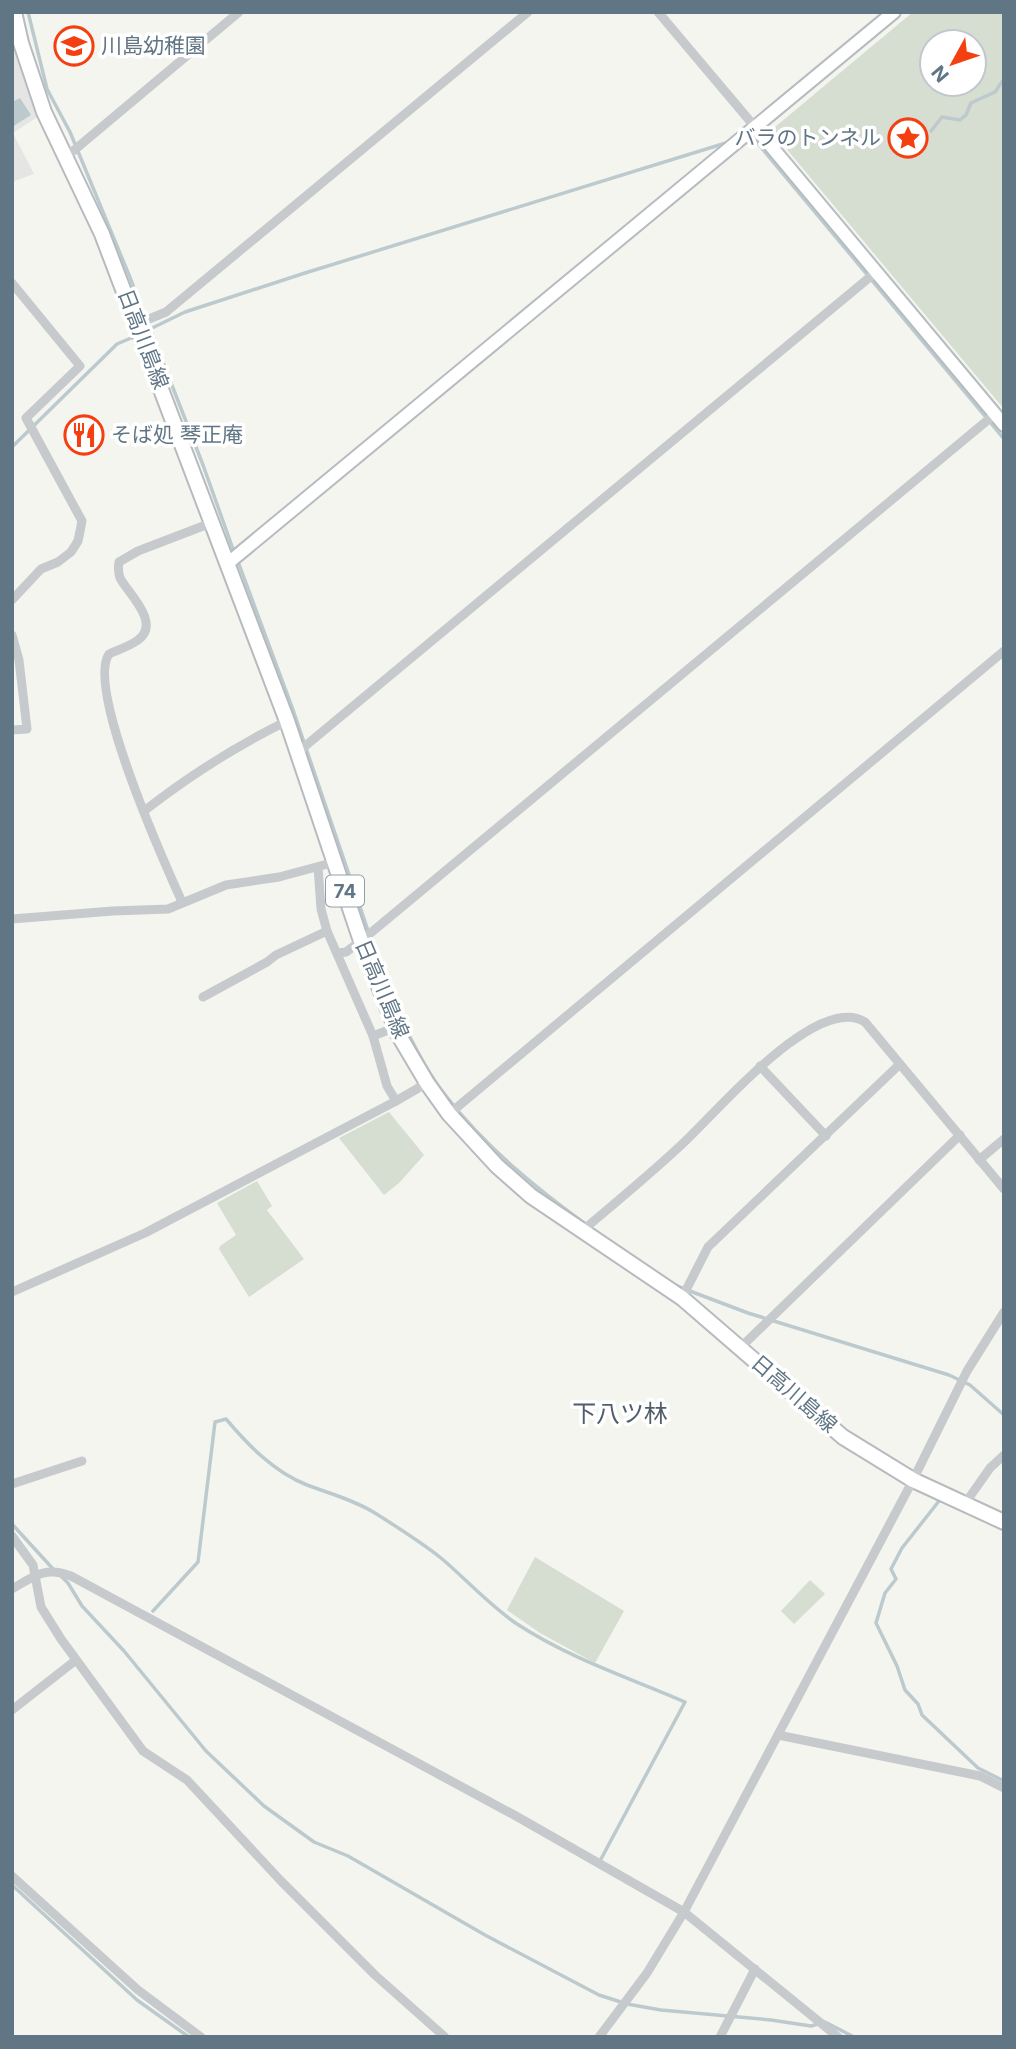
<svg xmlns="http://www.w3.org/2000/svg" width="1016" height="2049" font-family="Inter,'Noto Sans JP',sans-serif">
  <style>
    .built { fill: #e5e6e4 }
    .green { fill: #d6ddd1; fill-rule: evenodd }
    .water { fill: #bccace }
    .lines { fill: none; stroke-linecap: round; stroke-linejoin: round }
    .stream { stroke: #bccace; stroke-width: 3.5 }
    .secondary-casing { stroke: #b6bcc0; stroke-width: 16 }
    .primary-casing { stroke: #b7bbbf; stroke-width: 18 }
    .street { stroke: #c7cacd; stroke-width: 9 }
    .secondary { stroke: #fff; stroke-width: 12 }
    .primary { stroke: #fff; stroke-width: 14 }
    .labels { text-anchor: middle; stroke-width: 7; stroke-linejoin: round; paint-order: stroke }
    .shield { fill: #fff; stroke: #909faa; stroke-width: 2 }
    .shield-label { font-size: 19px; font-weight: bold; fill: #617685 }
    .poi-label { font-size: 21px; fill: #617685; stroke: #fff; text-anchor: start }
    .street-label { font-size: 21px; fill: #617685; stroke: #fff }
    .quarter-label { font-size: 24px; fill: #4f5e69; stroke: #fff }
  </style>
  <rect width="100%" height="100%" fill="#f5f5f0"/>
  <polygon class="built" points="12,32 39,116 13,133 34,174 12,182"/>
  <g class="green">
    <path d="M913,12H1004V409L774,134L775,127ZM932,42H974V84H932Z"/>
    <polygon points="389,1112 424,1155 399,1183 384,1195 339,1138"/>
    <polygon points="257,1181 272,1206 267,1210 304,1259 249,1297 219,1249 220,1246 236,1235 217,1203"/>
    <polygon points="535,1557 624,1611 595,1663 540,1633 507,1610"/>
    <polygon points="810,1580 825,1594 794,1624 781,1611"/>
  </g>
  <polygon class="water" points="20,98 31,115 12,127 12,102"/>
  <g class="lines">
    <g class="stream">
      <polyline points="28,12 47,89 70,132 129,275 203,465 234,552"/>
      <polyline points="931,131 942,117 960,120 966,115 971,103 995,92 1004,79"/>
      <polyline points="744,141 755,140 1004,439"/>
      <polyline points="148,330 185,312 305,273 729,142"/>
      <polyline points="12,447 117,344 138,335"/>
      <polyline points="237,559 292,707 391,998"/>
      <path d="M395,1008C411,1038 425,1070 446,1096C489,1151 544,1195 601,1235"/>
      <polyline points="674,1285 748,1313 949,1375 970,1385 1004,1415"/>
      <polyline points="939,1501 902,1548 891,1569 896,1579 885,1593 876,1623 897,1666 905,1690 918,1704 922,1715 978,1768 1004,1781"/>
      <polyline points="12,1524 54,1570"/>
      <polyline points="60,1575 68,1583 82,1606 124,1651 206,1751 264,1806 314,1842 348,1856 485,1935 599,1995 627,2004 661,2010 771,2020 811,2026 818,2024"/>
      <path d="M153,1611L198,1562L215,1422L226,1419C248,1445 274,1472 307,1485C331,1494 354,1500 375,1513C397,1527 421,1542 441,1558C467,1580 489,1605 517,1624C571,1659 627,1677 685,1702L601,1859"/>
      <polyline points="12,1885 137,2000 189,2037"/>
      <polyline points="825,2022 854,2037"/>
    </g>
    <g class="secondary-casing">
      <g id="secondary">
        <polyline points="755,127 1004,425"/>
        <polyline points="227,564 894,12"/>
      </g>
    </g>
    <g class="primary-casing">
      <polyline id="primary" points="14,12 21,43 44,112 102,234 287,721 361,941 398,1034 427,1083 449,1114 497,1166 531,1196 682,1298 843,1437 913,1480 1004,1522"/>
    </g>
    <g class="street">
      <polyline points="658,12 755,127"/>
      <polyline points="66,157 239,12"/>
      <polyline points="12,283 80,366 26,418 82,521 78,541 71,552 58,562 41,569 12,600"/>
      <polyline points="137,324 166,312 528,12"/>
      <polyline points="12,635 19,660 27,729 12,730"/>
      <polyline points="298,752 876,272"/>
      <path d="M144,811C189,776 236,746 287,721"/>
      <polyline points="318,867 321,909 327,931 373,1036 387,1086 396,1101"/>
      <path d="M182,902C164,862 86,688 109,654C118,650 130,646 138,640C162,623 127,592 120,578C118,572 118,568 119,562L138,551L211,523"/>
      <polyline points="12,919 113,911 168,909 226,885 279,877 335,862"/>
      <polyline points="338,953 346,952 361,941 995,414"/>
      <polyline points="203,997 267,962 276,955 327,931"/>
      <polyline points="373,1036 396,1027"/>
      <polyline points="760,1066 826,1136"/>
      <polyline points="449,1114 1004,651"/>
      <polyline points="979,1160 1004,1139"/>
      <path d="M582,1231C615,1203 648,1176 679,1147C713,1117 816,991 865,1022L1004,1189"/>
      <polyline points="12,1292 145,1233 396,1101 427,1083"/>
      <polyline points="682,1298 708,1247 900,1064"/>
      <polyline points="740,1348 960,1135"/>
      <polyline points="12,1484 82,1461"/>
      <polyline points="964,1505 990,1468 1004,1455"/>
      <polyline points="12,1536 33,1565 41,1607 61,1639 143,1751 187,1780 281,1881 375,1975 445,2037"/>
      <path d="M12,1589C34,1576 45,1566 71,1576L516,1816L684,1912L838,2037"/>
      <polyline points="12,1710 76,1660"/>
      <polyline points="778,1735 980,1776 1004,1788"/>
      <polyline points="12,1876 138,1990 201,2037"/>
      <polyline points="599,2037 647,1973 684,1912 913,1480 967,1371 1004,1312"/>
      <polyline points="720,2037 755,1969"/>
    </g>
    <use href="#secondary" class="secondary"/>
    <use href="#primary" class="primary"/>
  </g>
  <defs>
    <g id="school-ring" transform="scale(2.0125)"><circle r="9.5" fill="#fff" stroke="#f43f11" stroke-width="1.5"/><path d="M0-5L7-2L0 1L-7-2ZM-4 1L0 2.5L4 1V4Q0 6-4 4Z" fill="#f43f11"/></g>
    <g id="sight-ring" transform="scale(2.0125)"><circle r="9.5" fill="#fff" stroke="#f43f11" stroke-width="1.5"/><path d="M0-6L1.8-2.2L6-1.7L2.9 1.2L3.7 5.4L0 3.3L-3.7 5.4L-2.9 1.2L-6-1.7L-1.8-2.2Z" fill="#f43f11"/></g>
    <g id="restaurant-ring" transform="scale(2.0125)"><circle r="9.5" fill="#fff" stroke="#f43f11" stroke-width="1.5"/><path d="M-5-6h1v4h1v-4h1v4h1v-4h1v5L-1.5 .5V6h-2V.5L-5-1ZM5-6V6H3V1.5H1.5Q1.5-4 5-6Z" fill="#f43f11"/></g>
  </defs>
  <g fill-rule="evenodd">
    <use href="#school-ring" x="74" y="46"/>
    <use href="#sight-ring" x="908" y="138"/>
    <use href="#restaurant-ring" x="84" y="435"/>
  </g>
  <g class="labels">
    <rect class="shield" x="326" y="875.5" width="38" height="31" rx="5"/>
    <g class="shield-label">
      <text x="345" y="898">74</text>
    </g>
    <g class="poi-label">
      <text x="101" y="53">川島幼稚園</text>
      <text x="881" y="145" text-anchor="end">バラのトンネル</text>
      <text x="111" y="442">そば処 琴正庵</text>
    </g>
    <g class="street-label">
      <text transform="translate(143 339) rotate(69)" y="7">日高川島線</text>
      <text transform="translate(382 989) rotate(67)" y="7">日高川島線</text>
      <text transform="translate(794 1394) rotate(41)" y="7">日高川島線</text>
    </g>
    <g class="quarter-label">
      <text x="620" y="1422">下八ツ林</text>
    </g>
  </g>
  <rect width="1016" height="2049" fill="none" stroke="#617685" stroke-width="28"/>
  <g transform="translate(953 63) rotate(230)"><circle r="33" fill="#ffffff" stroke="#c0c8ce" stroke-width="2"/>
  <path d="M0-5L12 26L0 18L-12 26Z" fill="#f43f11"/>
  <text y="-10" font-size="19" font-weight="bold" text-anchor="middle" fill="#617685">N</text>
  </g>
</svg>
